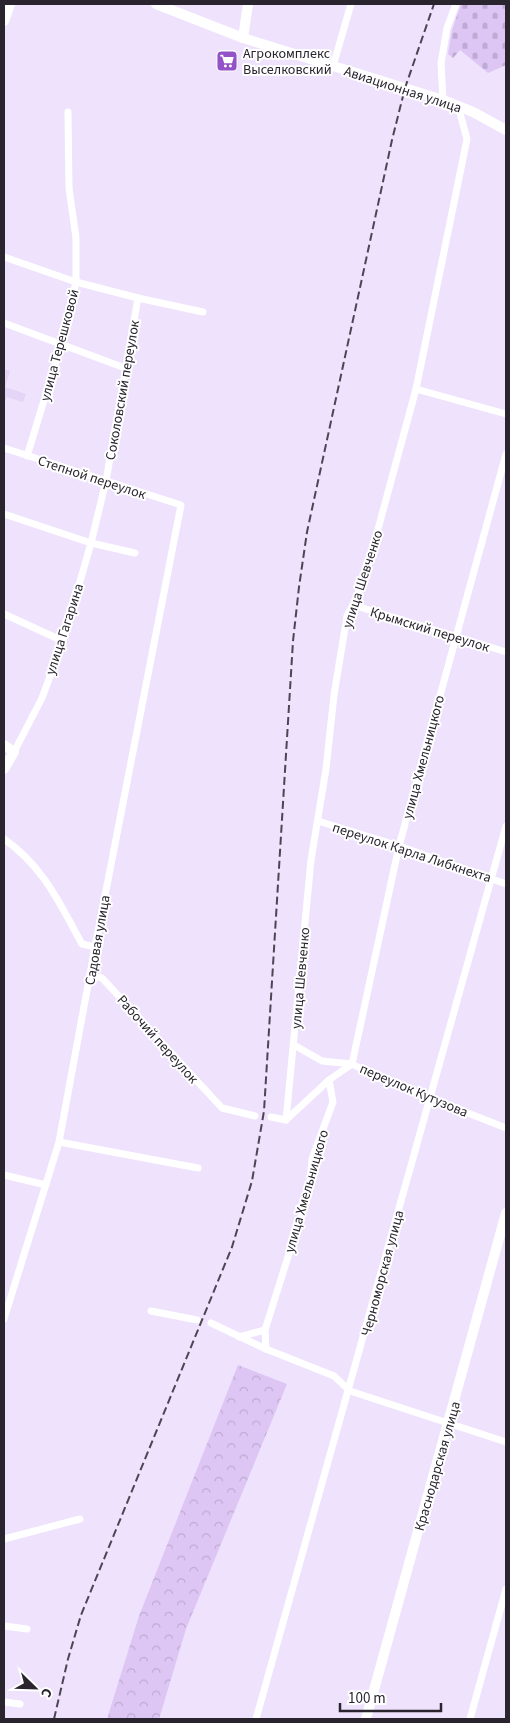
<svg xmlns="http://www.w3.org/2000/svg" width="510" height="1723" font-family="'Source Sans 3',sans-serif">
  <style>
    .built { fill: #e4d4f5 }
    .forest { fill: url(#forest-crowns) }
    .cemetery { fill: url(#cemetery-stones) }
    .lines { fill: none; stroke-linecap: round; stroke-linejoin: round }
    .street { stroke: #fff; stroke-width: 7 }
    .secondary { stroke: #fff; stroke-width: 10 }
    .rail { stroke: #4c4653; stroke-width: 2; stroke-dasharray: 8 4; stroke-linecap: butt }
    .labels { text-anchor: middle; stroke-width: 4; stroke-linejoin: round; paint-order: stroke }
    .poi-label { font-size: 14px; fill: #29242e; stroke: #fff; text-anchor: start }
    .street-label { font-size: 14px; fill: #29242e; stroke: #fff }
  </style>
  <defs>
    <pattern id="forest-crowns" width="20" height="18" patternUnits="userSpaceOnUse" patternTransform="scale(1.25)"><rect width="20" height="18" fill="#ddc6f4"/><path d="M2 6a3 3 0 1 1 6 0M12 15a3 3 0 1 1 6 0" fill="none" stroke="#beaad2"/></pattern>
    <pattern id="cemetery-stones" width="16" height="16" patternUnits="userSpaceOnUse" patternTransform="scale(1.25)"><rect width="16" height="16" fill="#ddc6f4"/><path d="M2 7V4a2 2 0 0 1 4 0v3zM10 15v-3a2 2 0 0 1 4 0v3z" fill="#beaad2"/></pattern>
  </defs>
  <rect width="100%" height="100%" fill="#efe2fd"/>
  <polygon class="built" points="4,369 10,371 5,387 26,394 23,402 7,397 4,403"/>
  <polygon class="forest" points="238,1365 287,1384 186,1629 159,1719 107,1719 139,1616"/>
  <polygon class="cemetery" points="461,4 506,4 506,65 488,73 460,50 453,58 448,54 452,30"/>
  <g class="lines">
    <g class="street">
      <polyline points="333,66 351,4"/>
      <polyline points="443,100 441,63 447,28 456,4"/>
      <polyline points="4,257 76,282 138,298 203,312"/>
      <polyline points="4,323 125,368"/>
      <polyline points="416,389 506,414"/>
      <polyline points="4,448 181,505 95,947 59,1142 4,1319"/>
      <polyline points="27,456 61,345 76,282 76,238 69,188 68,112"/>
      <polyline points="4,514 91,543 135,553"/>
      <polyline points="353,605 506,652"/>
      <polyline points="4,614 63,641"/>
      <polyline points="14,752 42,698 63,641 91,543 106,481 138,298"/>
      <polyline points="318,821 399,846 506,884"/>
      <path d="M4,839C43,866 60,904 82,944L95,947"/>
      <polyline points="90,975 102,978 222,1108 255,1116"/>
      <polyline points="294,1045 322,1061 352,1064 379,1078 506,1128"/>
      <polyline points="271,1117 286,1120 329,1080 352,1064 399,846 506,454"/>
      <polyline points="286,1120 311,860 326,769 334,695 347,616 353,605 365,577 416,389 467,139 458,106"/>
      <polyline points="59,1142 198,1168"/>
      <polyline points="4,1175 46,1185"/>
      <polyline points="151,1311 197,1320"/>
      <polyline points="211,1323 266,1349 334,1376 350,1391 506,1442"/>
      <polyline points="239,1337 265,1330"/>
      <polyline points="266,1349 265,1330 309,1190 312,1159 333,1102 329,1080"/>
      <polyline points="4,1539 80,1519"/>
      <polyline points="4,1626 27,1629"/>
      <polyline points="4,1702 20,1704"/>
      <path d="M256,1719C341,1422 423,1124 506,826"/>
      <polyline points="470,1719 506,1589"/>
    </g>
    <g class="secondary">
      <polyline points="156,4 243,38 443,100 473,112 506,130"/>
      <polyline points="4,21 10,4"/>
      <polyline points="243,38 248,4"/>
      <polyline points="4,745 14,752 4,769"/>
      <polyline points="366,1719 506,1213"/>
    </g>
    <polyline class="rail" points="54,1719 68,1659 81,1615 232,1247 252,1181 264,1111 293,641 299,587 307,532 392,140 405,88 434,4"/>
  </g>
  <defs>
    <g id="supermarket-square" transform="scale(1.125)"><rect x="-9" y="-9" width="18" height="18" rx="4" fill="#9352c7" stroke="#fff"/><path d="M-6-5.5h2.5l.6 2H6L4.5 2H-2.5L-4.4-4H-6ZM-1.5 3.2a1.3 1.3 0 1 0 .1 0ZM3 3.2a1.3 1.3 0 1 0 .1 0Z" fill="#fff"/></g>
  </defs>
  <g fill-rule="evenodd">
    <use href="#supermarket-square" x="227" y="61"/>
  </g>
  <g class="labels">
    <g class="poi-label">
      <text x="243" y="58">Агрокомплекс<tspan x="243" dy="16">Выселковский</tspan></text>
    </g>
    <g class="street-label">
      <text transform="translate(403 89) rotate(18)" y="5">Авиационная улица</text>
      <text transform="translate(59 345) rotate(-75)" y="5">улица Терешковой</text>
      <text transform="translate(122 390) rotate(-80)" y="5">Соколовский переулок</text>
      <text transform="translate(92 477) rotate(18)" y="5">Степной переулок</text>
      <text transform="translate(362 579) rotate(-72)" y="5">улица Шевченко</text>
      <text transform="translate(64 629) rotate(-72)" y="5">улица Гагарина</text>
      <text transform="translate(430 629) rotate(17)" y="5">Крымский переулок</text>
      <text transform="translate(423 757) rotate(-75)" y="5">улица Хмельницкого</text>
      <text transform="translate(412 852) rotate(18)" y="5">переулок Карла Либкнехта</text>
      <text transform="translate(97 940) rotate(-80)" y="5">Садовая улица</text>
      <text transform="translate(300 978) rotate(-85)" y="5">улица Шевченко</text>
      <text transform="translate(158 1039) rotate(48)" y="5">Рабочий переулок</text>
      <text transform="translate(414 1090) rotate(23)" y="5">переулок Кутузова</text>
      <text transform="translate(306 1191) rotate(-74)" y="5">улица Хмельницкого</text>
      <text transform="translate(382 1273) rotate(-75)" y="5">Черноморская улица</text>
      <text transform="translate(437 1466) rotate(-74)" y="5">Краснодарская улица</text>
    </g>
  </g>
  <rect width="510" height="1723" fill="none" stroke="#29242e" stroke-width="10"/>
  <g transform="translate(35 1688) rotate(113)" stroke="#ffffff" stroke-width="4" paint-order="stroke">
  <path d="M0-4L9 19L0 12L-9 19Z" fill="#29242e"/>
  <text y="-8" font-size="14" font-weight="bold" text-anchor="middle" fill="#29242e">С</text>
  </g>
  <path d="M340 1703v8h101v-8" fill="none" stroke="#29242e" stroke-width="2.5"/>
  <text x="348" y="1703" font-size="15" fill="#29242e" stroke="#ffffff" stroke-width="4" paint-order="stroke">100 m</text>
</svg>
